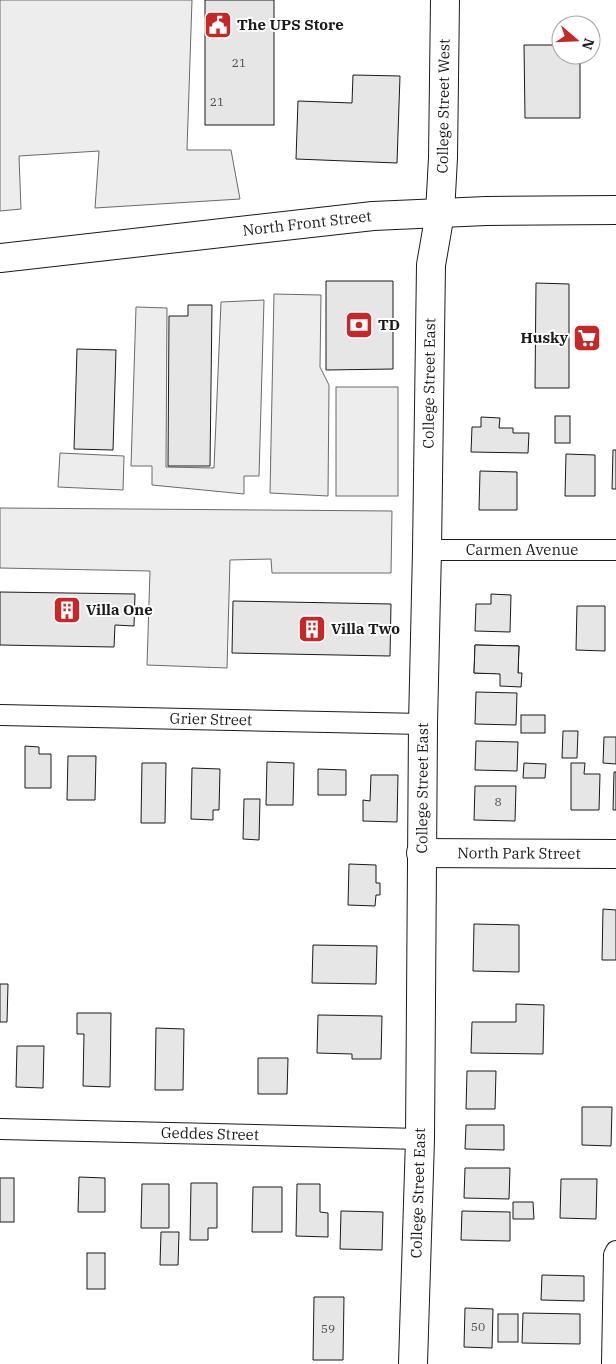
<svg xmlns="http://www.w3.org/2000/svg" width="616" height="1364" font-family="'IBM Plex Serif',serif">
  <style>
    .parking { fill: #ededed; stroke: #6a6a6a }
    .building { fill: #e6e6e6; stroke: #1a1a1a }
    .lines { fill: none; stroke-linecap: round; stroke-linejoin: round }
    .street-casing { stroke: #1a1a1a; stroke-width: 22 }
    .secondary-casing { stroke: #1a1a1a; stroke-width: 30 }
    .primary-casing { stroke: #1a1a1a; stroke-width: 30 }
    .street { stroke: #fff; stroke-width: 20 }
    .secondary { stroke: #fff; stroke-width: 28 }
    .primary { stroke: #fff; stroke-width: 28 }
    .labels { text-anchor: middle; stroke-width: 4; stroke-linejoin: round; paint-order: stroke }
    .number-label { font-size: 12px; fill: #4d4d4d }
    .poi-label { font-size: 15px; font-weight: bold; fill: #1a1a1a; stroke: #fff; text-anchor: start }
    .street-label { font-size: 15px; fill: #1a1a1a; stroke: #fff }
  </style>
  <rect width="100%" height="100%" fill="#fff"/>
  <g class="parking">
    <polygon points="0,0 192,0 187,150 231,150 240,199 95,208 99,151 19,156 21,209 0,211"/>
    <polygon points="274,294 321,295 320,367 329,385 328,496 270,493"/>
    <polygon points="264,300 259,476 244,476 244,494 152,485 152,466 131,466 136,307 167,308 166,467 214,468 221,302"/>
    <rect x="336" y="387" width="62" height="109"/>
    <polygon points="60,453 124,456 123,490 58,487"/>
    <polygon points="0,508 392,511 391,573 272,573 271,559 230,560 227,668 147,665 150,571 0,568"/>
  </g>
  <g class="building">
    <rect x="205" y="0" width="69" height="125"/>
    <polygon points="524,45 561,45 561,55 580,55 580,118 525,118"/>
    <polygon points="353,75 400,76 397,163 296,159 298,101 352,103"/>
    <polygon points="326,281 393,281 393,369 326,370"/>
    <polygon points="536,283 569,284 569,388 535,388"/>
    <polygon points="188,305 212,305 210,466 168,466 169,316 188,316"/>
    <polygon points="577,328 598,329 597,347 576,346"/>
    <polygon points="77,349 116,350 113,450 74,449"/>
    <rect x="555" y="416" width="15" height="27"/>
    <polygon points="481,417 500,418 499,428 513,428 513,433 529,433 528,453 471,452 472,427 481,427"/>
    <polygon points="613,450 616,450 616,489 612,489"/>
    <polygon points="566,454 595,455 595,496 565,496"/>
    <polygon points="480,471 517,472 517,510 479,510"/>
    <polygon points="0,592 135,594 134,626 115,625 114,647 0,645"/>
    <polygon points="491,594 511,595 510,632 475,631 476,604 491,604"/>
    <polygon points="233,601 391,604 390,656 232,653"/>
    <polygon points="577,606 605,606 605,651 576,650"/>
    <polygon points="475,645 519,646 518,674 474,673"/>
    <polygon points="475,645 519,646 518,673 522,673 521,687 500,686 500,674 474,673"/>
    <polygon points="476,692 517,693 516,725 475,724"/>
    <rect x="521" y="715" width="24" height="18"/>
    <polygon points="563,731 578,731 577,758 562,758"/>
    <polygon points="604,737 616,737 616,764 603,763"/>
    <polygon points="476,741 518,742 517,771 475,770"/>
    <polygon points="25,746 39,747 39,754 51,754 51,788 25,788"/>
    <polygon points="68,756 96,756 95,800 67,800"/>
    <polygon points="267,762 294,763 293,805 266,805"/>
    <polygon points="142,763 166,763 165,823 141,823"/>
    <polygon points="524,763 546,764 545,778 523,778"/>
    <polygon points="571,763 585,763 584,774 600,774 599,810 571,810"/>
    <polygon points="192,768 220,769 219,810 213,810 213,820 191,819"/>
    <polygon points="318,769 346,770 346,795 318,795"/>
    <polygon points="614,772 616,772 616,810 613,810"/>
    <polygon points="371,775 398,775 397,822 363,821 363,800 370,801"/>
    <polygon points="475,786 516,786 515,821 474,820"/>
    <polygon points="244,799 260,799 259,840 243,839"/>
    <polygon points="349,864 376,865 376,883 380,883 380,895 376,895 375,906 348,905"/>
    <polygon points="603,909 616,910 616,960 602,960"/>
    <polygon points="474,924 519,925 519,972 473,971"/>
    <polygon points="313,945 377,946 376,984 312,983"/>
    <polygon points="0,984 8,984 7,1022 0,1022"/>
    <polygon points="516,1004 544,1005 543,1054 471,1053 472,1022 516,1022"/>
    <polygon points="77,1013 111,1013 110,1087 83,1086 84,1034 77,1034"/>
    <polygon points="318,1015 382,1016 381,1059 352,1059 352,1054 317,1053"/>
    <polygon points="156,1028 184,1029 183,1090 155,1090"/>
    <polygon points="17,1046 44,1046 43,1088 16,1087"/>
    <polygon points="258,1058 288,1058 287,1094 258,1094"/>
    <polygon points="467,1071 496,1071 495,1109 466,1109"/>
    <polygon points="582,1107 612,1107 611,1146 582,1145"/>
    <polygon points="466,1125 504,1125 504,1150 465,1149"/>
    <polygon points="465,1168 510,1168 509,1199 464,1198"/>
    <polygon points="79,1177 105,1178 105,1212 78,1212"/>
    <rect x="0" y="1178" width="14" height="44"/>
    <polygon points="561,1179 597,1179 596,1219 560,1218"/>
    <polygon points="191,1183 217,1183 217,1228 208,1228 208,1240 190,1240"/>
    <polygon points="142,1184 169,1184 169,1228 141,1228"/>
    <polygon points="297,1184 320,1184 320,1212 328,1213 328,1237 296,1236"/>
    <polygon points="253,1187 282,1187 282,1232 252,1232"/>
    <polygon points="513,1202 533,1202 534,1219 513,1219"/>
    <polygon points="341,1211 383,1212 382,1250 340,1249"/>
    <polygon points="462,1211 510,1212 510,1241 461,1240"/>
    <polygon points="161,1232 179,1232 178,1265 160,1265"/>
    <rect x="87" y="1253" width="18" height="36"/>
    <polygon points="542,1275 584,1276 584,1301 541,1300"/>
    <polygon points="314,1297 344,1297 343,1360 313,1360"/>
    <polygon points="465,1308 493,1309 492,1348 464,1347"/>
    <polygon points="523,1313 580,1314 580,1344 522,1343"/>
    <rect x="498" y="1314" width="20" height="28"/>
  </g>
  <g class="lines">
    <g class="street-casing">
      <g id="street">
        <path id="s1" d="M427,550H616"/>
        <path id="s2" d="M0,715L423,724"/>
        <path id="s3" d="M0,1129L420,1139"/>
        <polyline points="612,1364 614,1255 616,1251"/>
      </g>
    </g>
    <g class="secondary-casing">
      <g id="secondary">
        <path id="s4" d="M421,853L616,854"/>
        <path id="s5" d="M413,1364L420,1139L423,724L427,550L431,265L440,213L443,158L445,0"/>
      </g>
    </g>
    <g class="primary-casing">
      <g id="primary">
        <path id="s6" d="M0,258L373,216L486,211L616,210"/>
      </g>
    </g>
    <use href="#street" class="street"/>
    <use href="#secondary" class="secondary"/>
    <use href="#primary" class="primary"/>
  </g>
  <defs>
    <g id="civic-square" transform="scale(1.4375)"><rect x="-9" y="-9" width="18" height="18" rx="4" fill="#c62828" stroke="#fff"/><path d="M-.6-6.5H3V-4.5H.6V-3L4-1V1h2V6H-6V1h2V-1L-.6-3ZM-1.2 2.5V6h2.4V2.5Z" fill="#fff"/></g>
    <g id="bank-square" transform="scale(1.4375)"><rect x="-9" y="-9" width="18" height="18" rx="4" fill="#c62828" stroke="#fff"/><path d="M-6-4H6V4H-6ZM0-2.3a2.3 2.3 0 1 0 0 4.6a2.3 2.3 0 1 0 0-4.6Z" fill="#fff"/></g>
    <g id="supermarket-square" transform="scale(1.4375)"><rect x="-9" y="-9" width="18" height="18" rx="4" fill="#c62828" stroke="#fff"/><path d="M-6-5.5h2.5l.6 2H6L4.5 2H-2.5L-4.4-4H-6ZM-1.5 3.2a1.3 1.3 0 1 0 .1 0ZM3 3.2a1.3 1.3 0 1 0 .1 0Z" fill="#fff"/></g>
    <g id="building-square" transform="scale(1.4375)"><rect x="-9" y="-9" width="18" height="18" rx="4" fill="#c62828" stroke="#fff"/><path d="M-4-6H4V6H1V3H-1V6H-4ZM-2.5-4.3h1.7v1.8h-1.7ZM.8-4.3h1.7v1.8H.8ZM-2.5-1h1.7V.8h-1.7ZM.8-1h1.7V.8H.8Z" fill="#fff"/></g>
  </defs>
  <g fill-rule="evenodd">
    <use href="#civic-square" x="218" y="25"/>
    <use href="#bank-square" x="359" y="325"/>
    <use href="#supermarket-square" x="587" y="338"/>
    <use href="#building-square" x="67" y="610"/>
    <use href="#building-square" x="312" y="629"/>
  </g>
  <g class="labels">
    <g class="number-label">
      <text x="239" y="67">21</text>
      <text x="217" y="106">21</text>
      <text x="498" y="806">8</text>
      <text x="478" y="1331">50</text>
      <text x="328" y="1333">59</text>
    </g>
    <g class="poi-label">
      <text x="237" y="30">The UPS Store</text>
      <text x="378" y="330">TD</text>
      <text x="568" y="343" text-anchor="end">Husky</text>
      <text x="86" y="615">Villa One</text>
      <text x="331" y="634">Villa Two</text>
    </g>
    <g class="street-label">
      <text dy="5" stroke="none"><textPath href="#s5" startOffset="1259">College Street West</textPath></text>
      <text dy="5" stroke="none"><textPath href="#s6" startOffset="309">North Front Street</textPath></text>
      <text dy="5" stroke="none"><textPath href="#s5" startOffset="981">College Street East</textPath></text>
      <text dy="5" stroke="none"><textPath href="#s1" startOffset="95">Carmen Avenue</textPath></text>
      <text dy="5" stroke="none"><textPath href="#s2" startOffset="211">Grier Street</textPath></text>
      <text dy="5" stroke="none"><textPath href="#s5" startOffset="576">College Street East</textPath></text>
      <text dy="5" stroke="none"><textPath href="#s4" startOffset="98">North Park Street</textPath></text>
      <text dy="5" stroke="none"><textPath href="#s3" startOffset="210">Geddes Street</textPath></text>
      <text dy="5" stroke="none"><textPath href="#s5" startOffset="171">College Street East</textPath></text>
    </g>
  </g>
  <g transform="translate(576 40) rotate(109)"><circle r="24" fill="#ffffff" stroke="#a3a3a3"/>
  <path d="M0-4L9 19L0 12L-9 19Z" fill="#c62828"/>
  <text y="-8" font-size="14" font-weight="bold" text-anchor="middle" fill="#1a1a1a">N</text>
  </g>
</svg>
